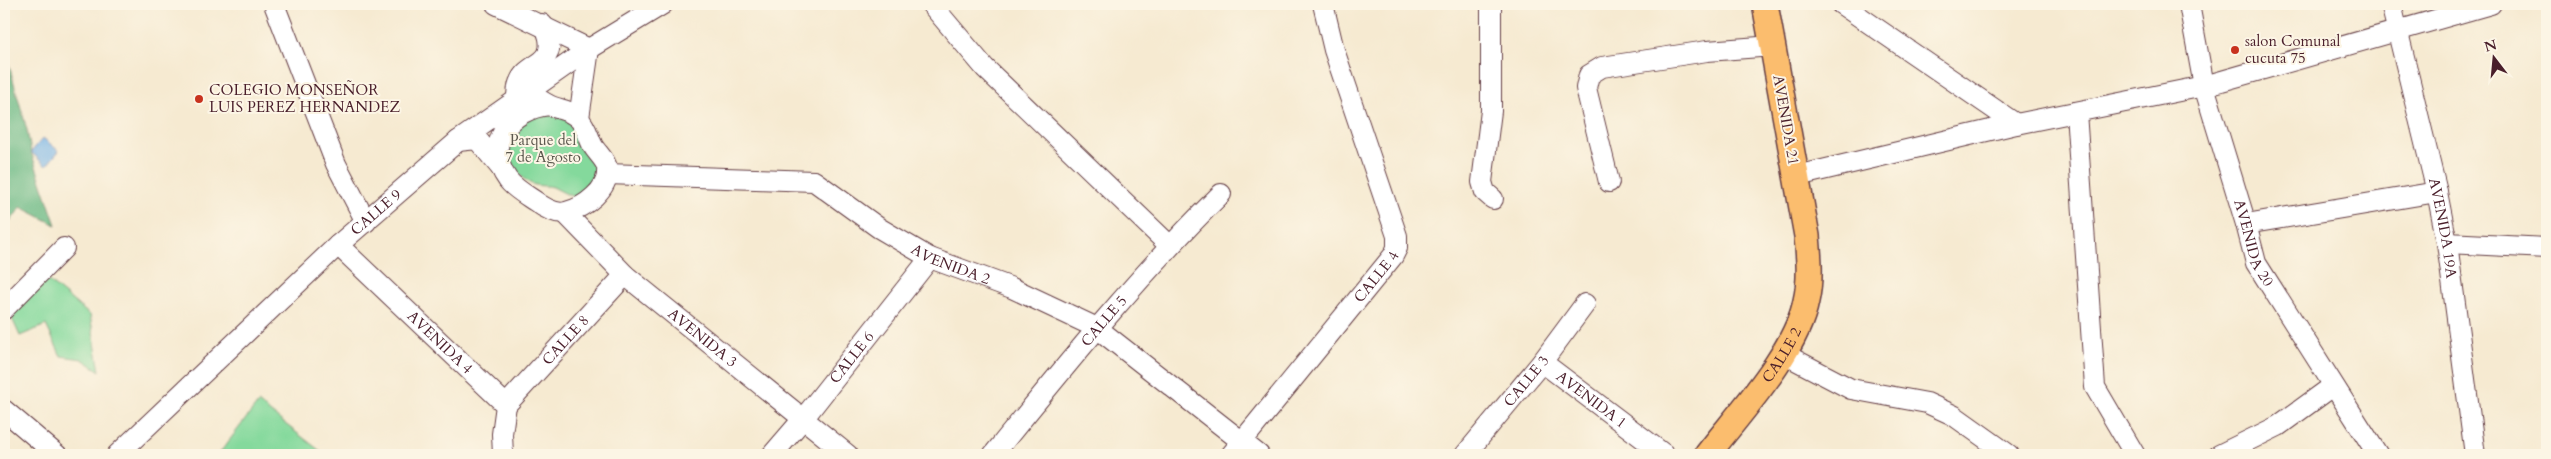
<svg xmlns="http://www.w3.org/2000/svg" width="2551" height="459" font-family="Cardo,serif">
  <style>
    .green { fill: #84d99c; stroke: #677c64 }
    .forest { fill: #6bb984; stroke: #5a6c58 }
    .water { fill: #75b2e7; stroke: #606889 }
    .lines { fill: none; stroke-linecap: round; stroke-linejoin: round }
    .minor-casing { stroke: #643d44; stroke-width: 22 }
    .major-casing { stroke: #643d44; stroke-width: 28 }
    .minor { stroke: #fff; stroke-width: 20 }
    .major { stroke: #fbbd6e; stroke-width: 25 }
    .poi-dot { fill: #c8321e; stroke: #fcf5e5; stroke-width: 2 }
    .labels { text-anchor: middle; stroke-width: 4; stroke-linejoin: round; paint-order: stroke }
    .poi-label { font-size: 15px; fill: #4a1f2b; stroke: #fcf5e5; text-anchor: start }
    .street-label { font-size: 15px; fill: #4a1f2b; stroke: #fcf5e5 }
    .park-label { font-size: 15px; fill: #5b574d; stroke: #fcf5e5 }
  </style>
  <rect width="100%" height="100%" fill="#fcf5e5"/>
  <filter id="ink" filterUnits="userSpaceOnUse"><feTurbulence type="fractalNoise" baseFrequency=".02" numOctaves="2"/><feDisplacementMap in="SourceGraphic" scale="10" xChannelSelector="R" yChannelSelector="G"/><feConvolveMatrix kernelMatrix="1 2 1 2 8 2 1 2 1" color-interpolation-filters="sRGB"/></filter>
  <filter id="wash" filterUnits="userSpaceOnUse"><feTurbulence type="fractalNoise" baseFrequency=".0096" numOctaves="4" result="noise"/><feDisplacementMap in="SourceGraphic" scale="20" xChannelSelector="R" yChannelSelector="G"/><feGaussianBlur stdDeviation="1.12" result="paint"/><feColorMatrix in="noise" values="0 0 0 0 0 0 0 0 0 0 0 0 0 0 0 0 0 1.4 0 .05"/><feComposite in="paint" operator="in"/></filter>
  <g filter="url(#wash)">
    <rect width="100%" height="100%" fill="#f6ead1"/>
    <g class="green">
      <path d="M538,112L568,119L581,149L603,176L578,198C569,196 561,191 553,187C546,185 538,187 530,183C510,172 498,141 518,124C524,119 532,116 538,112Z"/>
      <polygon points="40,274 90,315 100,371 82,359 61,356 46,325 20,336 9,312"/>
      <polygon points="258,403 323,453 321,455 218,455"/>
    </g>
    <polygon class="forest" points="4,47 27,130 31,152 56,225 21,207 4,230"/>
    <polygon class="water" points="43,138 59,151 46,166 31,152"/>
  </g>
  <g filter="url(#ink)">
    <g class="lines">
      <g class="minor-casing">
        <g id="minor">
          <polyline points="274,4 336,164 366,222"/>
          <polyline points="496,4 589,49"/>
          <polyline points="931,4 985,68 1169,245"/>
          <polyline points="1491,4 1491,111 1482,182 1485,192 1493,199"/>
          <polyline points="1841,4 2016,124"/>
          <path id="s1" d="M2189,4L2204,86L2246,224L2256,263L2378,455"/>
          <path id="s2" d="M2391,4L2437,192L2447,243L2475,455"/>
          <path d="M518,98C535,93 535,98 549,105C559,110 570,109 579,119C587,127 588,137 593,146C597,153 606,160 607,168C610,189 584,208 566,212C555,215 543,207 535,201C526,195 515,189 508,180C482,144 510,109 549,105"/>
          <path d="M516,104C518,96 516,88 520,81C528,62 554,66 549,38C548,33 546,28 542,24"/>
          <polyline points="2076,112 2095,387 2135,455"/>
          <polyline points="579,118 589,49"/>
          <polyline points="458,141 477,139 501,168"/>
          <path id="s3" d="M607,174L814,181L879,228L930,258L1012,288L1097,328L1259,455"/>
          <polyline points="1797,176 2016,124 2204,86 2491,4"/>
          <polyline points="1609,182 1586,88 1589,75 1602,67 1707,51 1773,46"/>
          <path id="s4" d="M565,213L625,275L848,455"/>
          <polyline points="2246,224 2437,192"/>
          <polyline points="2447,243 2547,248"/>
          <path id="s5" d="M338,245L506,405L502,434L503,455"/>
          <polyline points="4,309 64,248"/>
          <polyline points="1784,354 1851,389 1927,403 1953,415 2009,455"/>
          <path id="s6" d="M1542,362L1665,455"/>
          <path id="s7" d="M506,405L625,275"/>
          <polyline points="4,410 57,455"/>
          <path id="s8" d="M117,455L338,245L458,141L589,49L663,4"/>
          <path id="s9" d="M772,455L803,419L930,258"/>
          <path id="s10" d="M993,455C1066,365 1138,276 1221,194"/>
          <path id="s11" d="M1231,455L1393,256L1397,248V236L1334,50L1323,4"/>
          <path id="s12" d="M1465,455L1542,362L1585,304"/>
          <polyline points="2219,455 2278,426 2333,386"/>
        </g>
      </g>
      <g class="major-casing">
        <g id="major">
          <path id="s13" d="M1707,455C1739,413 1796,353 1806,301C1811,280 1809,258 1807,236L1765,4"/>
        </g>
      </g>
      <use href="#minor" class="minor"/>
      <use href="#major" class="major"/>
    </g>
  </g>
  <g class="poi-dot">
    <circle cx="2235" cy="50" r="5"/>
    <circle cx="199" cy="99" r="5"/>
  </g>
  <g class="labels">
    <g class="poi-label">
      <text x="2245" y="46">salon Comunal<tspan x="2245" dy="17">cucuta 75</tspan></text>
      <text x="209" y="95">COLEGIO MONSEÑOR<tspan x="209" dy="17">LUIS PEREZ HERNANDEZ</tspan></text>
    </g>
    <g class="street-label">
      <text transform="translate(1786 120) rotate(80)" y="5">AVENIDA 21</text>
      <text dy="5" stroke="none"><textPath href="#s8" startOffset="355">CALLE 9</textPath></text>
      <text dy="5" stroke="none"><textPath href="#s2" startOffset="230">AVENIDA 19A</textPath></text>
      <text dy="5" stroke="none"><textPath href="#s1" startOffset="248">AVENIDA 20</textPath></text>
      <text dy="5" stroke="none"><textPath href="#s3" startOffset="368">AVENIDA 2</textPath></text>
      <text dy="5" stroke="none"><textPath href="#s11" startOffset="230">CALLE 4</textPath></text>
      <text dy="5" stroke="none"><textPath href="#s10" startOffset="174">CALLE 5</textPath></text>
      <text dy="5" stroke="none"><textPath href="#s4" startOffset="186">AVENIDA 3</textPath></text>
      <text dy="5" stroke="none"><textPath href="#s7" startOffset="88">CALLE 8</textPath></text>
      <text dy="5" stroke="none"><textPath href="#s5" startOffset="141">AVENIDA 4</textPath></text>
      <text dy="5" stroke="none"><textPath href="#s13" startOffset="125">CALLE 2</textPath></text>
      <text dy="5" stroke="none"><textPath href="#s9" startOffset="126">CALLE 6</textPath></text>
      <text dy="5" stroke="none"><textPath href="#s12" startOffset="96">CALLE 3</textPath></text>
      <text dy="5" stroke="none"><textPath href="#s6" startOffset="62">AVENIDA 1</textPath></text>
    </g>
    <g class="park-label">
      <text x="543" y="145">Parque del<tspan x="543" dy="17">7 de Agosto</tspan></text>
    </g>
  </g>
  <rect width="2551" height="459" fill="none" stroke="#fcf5e5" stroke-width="20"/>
  <g transform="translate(2494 58) rotate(344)" stroke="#fcf5e5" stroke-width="4" paint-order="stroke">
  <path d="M0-4L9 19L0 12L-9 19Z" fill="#4a1f2b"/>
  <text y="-8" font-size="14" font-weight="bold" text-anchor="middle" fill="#4a1f2b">N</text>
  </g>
</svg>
